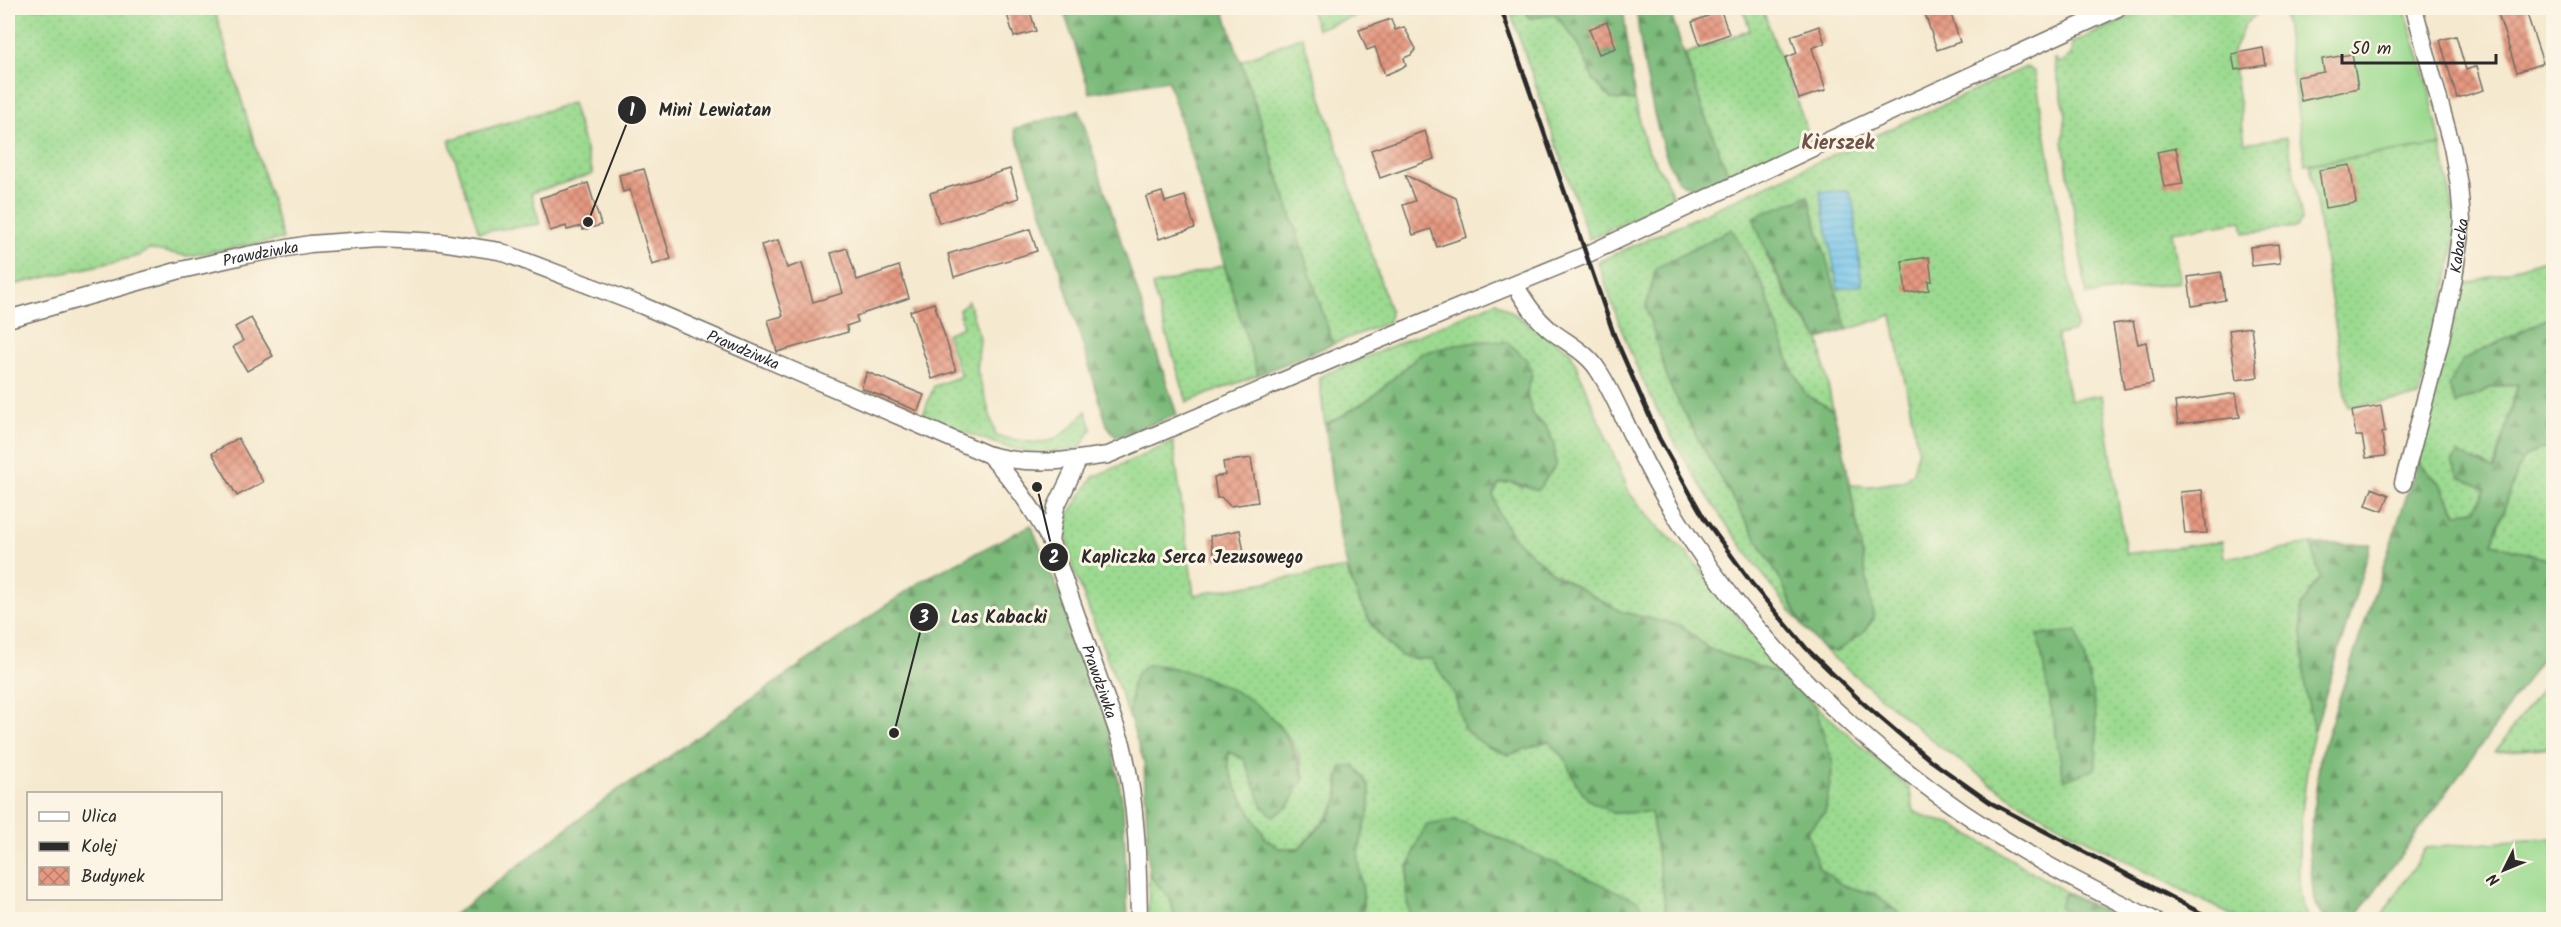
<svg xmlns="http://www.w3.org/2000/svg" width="2561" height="927" font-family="Kalam,sans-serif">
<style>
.grass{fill:url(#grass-dots);stroke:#63825e;stroke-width:1.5}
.forest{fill:url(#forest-firs);stroke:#547252;stroke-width:1.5}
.garden{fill:#9bda90;stroke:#63825e;stroke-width:1.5}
.water{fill:url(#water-rules);stroke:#4e778c;stroke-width:1.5}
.building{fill:url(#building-cross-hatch)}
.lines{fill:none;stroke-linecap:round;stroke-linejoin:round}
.minor-casing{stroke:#726e64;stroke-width:19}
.minor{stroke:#fff;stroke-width:16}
.rail{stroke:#2b2b2b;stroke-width:4.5}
.labels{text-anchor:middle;stroke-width:6;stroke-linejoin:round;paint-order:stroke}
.street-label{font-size:16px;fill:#2b2b2b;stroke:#fcf5e5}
.quarter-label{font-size:20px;font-weight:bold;fill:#6c5249;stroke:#fcf5e5}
.leader{fill:none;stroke:#2b2b2b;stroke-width:2}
.callout-dot{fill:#2b2b2b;stroke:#fcf5e5;stroke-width:2}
.mark-label{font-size:18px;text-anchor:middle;font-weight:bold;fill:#fff}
.callout-label{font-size:18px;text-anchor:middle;font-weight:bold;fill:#2b2b2b;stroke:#fcf5e5;stroke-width:6;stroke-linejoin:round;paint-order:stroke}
</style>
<defs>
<pattern id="grass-dots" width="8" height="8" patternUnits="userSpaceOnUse" patternTransform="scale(1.5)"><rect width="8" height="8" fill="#9bda90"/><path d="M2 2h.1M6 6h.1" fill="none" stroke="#86bb7c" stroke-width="1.8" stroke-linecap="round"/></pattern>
<pattern id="forest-firs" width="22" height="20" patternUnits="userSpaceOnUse" patternTransform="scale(1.5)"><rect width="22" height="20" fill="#7cba7a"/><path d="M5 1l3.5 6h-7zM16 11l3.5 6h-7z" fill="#669764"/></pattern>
<pattern id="water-rules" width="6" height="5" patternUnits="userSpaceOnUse" patternTransform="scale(1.5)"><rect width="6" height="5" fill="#70c3ec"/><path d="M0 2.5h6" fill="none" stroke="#5c9fbf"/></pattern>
<pattern id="building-cross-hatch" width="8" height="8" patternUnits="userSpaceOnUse" patternTransform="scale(1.5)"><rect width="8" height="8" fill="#e69981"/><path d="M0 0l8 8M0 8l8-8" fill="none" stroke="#bb7d6a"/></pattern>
</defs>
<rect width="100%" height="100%" fill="#fcf5e5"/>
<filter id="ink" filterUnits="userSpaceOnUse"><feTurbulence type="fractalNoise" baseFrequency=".0167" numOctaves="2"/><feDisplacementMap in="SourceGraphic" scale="12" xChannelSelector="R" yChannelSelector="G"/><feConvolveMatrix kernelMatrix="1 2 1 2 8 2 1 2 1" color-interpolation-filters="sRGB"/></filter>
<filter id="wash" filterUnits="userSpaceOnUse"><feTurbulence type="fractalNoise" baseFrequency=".008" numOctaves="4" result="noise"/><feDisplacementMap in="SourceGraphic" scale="24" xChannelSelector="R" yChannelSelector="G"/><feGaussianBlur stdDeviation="1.35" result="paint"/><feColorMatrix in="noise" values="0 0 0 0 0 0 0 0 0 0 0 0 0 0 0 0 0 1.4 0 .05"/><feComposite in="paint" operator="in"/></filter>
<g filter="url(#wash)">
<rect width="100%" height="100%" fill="#f5e9cf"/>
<g class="grass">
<path d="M8 8H214L283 239 187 256 149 249 139 256 8 286Z"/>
<path d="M1310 8H1380L1317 29Z"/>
<path d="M1509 8H1525L1529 18 1556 15 1579 45 1594 81 1611 99 1635 101 1646 147 1665 178 1673 196 1664 204 1589 239Z"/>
<path d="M1743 8H1762L1811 140 1728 174 1703 111 1685 54 1750 30Z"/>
<path d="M2151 8H2264L2245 24 2232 54 2245 143 2287 137 2302 219 2296 227 2244 233 2242 221 2172 232 2180 282 2087 295 2063 141 2066 115 2055 66V58L2060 63 2071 55 2072 43Z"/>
<path d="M1302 36 1390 311 1389 322 1333 344 1241 61Z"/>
<path d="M2026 67 2035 72 2077 326 2074 331 2057 335 2070 400 2102 395 2126 554 2222 541 2224 558 2311 544 2320 577 2301 606 2305 688 2314 733 2309 753C2305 791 2288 891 2309 919H2238L2073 833 2012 798 1939 746 1823 649 1837 652 1873 619 1850 485 1872 486 1903 481 1913 472 1918 449 1892 315 1847 330 1808 196 1766 255 1791 303 1819 339 1833 410 1806 395 1791 366 1762 283 1699 441 1779 577 1802 625C1738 545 1677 460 1636 365 1621 332 1610 296 1598 262Z"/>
<path d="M572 103 593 174 531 193 540 224 479 232 449 140Z"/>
<path d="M2441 145 2457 230 2445 294 2419 397 2348 407 2310 164Z"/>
<path d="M2553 256V316L2520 332 2449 385 2456 404 2490 388 2518 384 2493 470 2481 462 2461 477 2485 489 2476 510H2467L2458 515 2440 484 2418 462 2462 286Z"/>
<path d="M1224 265 1258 375 1187 402 1152 286Z"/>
<path d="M968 301 980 338 977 370 996 436C1043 445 1053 450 1086 411L1092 429 1079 449 1034 453 1003 446 922 417 934 386 961 376 946 334 963 327 959 310Z"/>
<path d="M1496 302 1570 351 1630 494 1660 529 1685 551 1787 677 1709 649 1682 626 1622 612 1554 574 1514 538 1498 513 1493 495 1499 484 1511 482 1522 487 1554 444 1546 426 1532 415 1527 394 1532 373 1485 341 1456 345 1422 353 1372 397 1342 416 1325 424 1319 377Z"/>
<path d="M1173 442 1194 595 1346 568C1357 598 1372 637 1400 654 1409 660 1422 659 1432 659L1455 695 1464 729 1487 747 1509 755 1548 741 1565 758 1573 778 1612 813 1651 812 1667 919H1652L1637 901 1473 826 1455 820 1408 865 1406 892 1410 919H1360C1369 891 1357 879 1359 855 1361 834 1367 812 1370 791L1354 765 1338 777V801L1328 817 1299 848H1279L1266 839 1237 790 1227 766 1229 752 1244 759 1254 780 1304 779C1302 771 1301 760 1297 752 1271 702 1212 675 1159 665L1132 684 1129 716 1071 562 1065 520 1093 477Z"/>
<path d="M2553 448V561L2492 543 2522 459 2540 449Z"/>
<path d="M2553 673V747L2495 752Z"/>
<path d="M1814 704 1909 788 1914 811 1930 819 1950 823 2066 892 2059 907 2083 919H1899L1900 914 1875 894 1844 886 1819 868 1807 831 1825 813 1833 764Z"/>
<path d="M1149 875 1170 898 1175 919 1148 920Z"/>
</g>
<g class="forest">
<path d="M1063 8H1223L1333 344 1258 375 1168 80 1090 93Z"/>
<path d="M1525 8H1623L1635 101 1611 99 1594 81 1579 45 1556 15 1529 18Z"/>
<path d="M1636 8H1669L1703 111 1728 174C1715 180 1699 192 1684 185 1659 173 1639 37 1636 8Z"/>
<path d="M1079 110 1177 415 1116 437 1107 425 1049 233 1014 129Z"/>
<path d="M1808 196 1847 330 1819 339C1787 297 1770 266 1753 217Z"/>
<path d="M1732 229 1762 283 1791 366 1806 395 1833 410 1843 447 1874 619 1862 634 1837 652 1823 649 1802 625 1779 577 1699 441 1669 384 1646 307 1656 268Z"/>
<path d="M2553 316V448L2540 449 2522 459 2492 543 2553 561V641L2499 721 2354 919H2330L2322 915 2314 901 2309 849 2320 756 2418 462 2440 484 2457 514 2467 510H2476L2485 489 2460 477 2452 463 2458 453 2494 470 2518 384 2490 388 2456 404 2449 386 2462 360Z"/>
<path d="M1485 341 1508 342 1529 362 1532 373 1527 394 1532 414 1538 422 1546 426 1554 444 1556 465 1538 490 1511 482 1499 484 1493 494 1498 513 1514 538 1554 574 1622 612 1682 626 1709 649 1787 677 1814 704 1833 764 1825 813 1807 831 1819 868 1844 886 1875 894 1900 914 1899 919H1667L1651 812 1612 813 1587 799 1573 778 1565 758 1548 741 1509 755 1487 747 1464 729 1455 695 1432 659C1422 659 1410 660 1400 655 1394 651 1389 644 1384 639 1336 585 1335 493 1325 424L1342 416 1372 397 1422 353 1456 345Z"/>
<path d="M1031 525 1102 695 1123 804 1128 919 447 920 619 789 637 779 923 580Z"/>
<path d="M2311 544H2371L2314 733 2305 688 2301 606 2320 577Z"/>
<path d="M2077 631C2090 679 2102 719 2095 770L2064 780 2038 635Z"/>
<path d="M1147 665C1181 665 1241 689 1266 712 1286 730 1297 754 1304 779L1289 806 1273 816 1263 807 1244 759 1229 752 1228 766 1237 790 1266 839 1279 848H1299C1312 835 1331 819 1337 802 1341 791 1337 779 1341 768L1354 765C1360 773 1369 783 1370 794 1372 816 1358 837 1359 859 1360 881 1367 898 1360 919H1175L1170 898 1149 875 1144 762 1129 716 1132 684 1137 673Z"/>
<path d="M1455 820 1473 826 1638 901 1652 919H1410C1402 885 1408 855 1427 825Z"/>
<path d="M2066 892 2118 919H2083L2059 907Z"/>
</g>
<g class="garden">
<path d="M2283 8H2404L2428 85 2441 145 2305 164Z"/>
<path d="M2553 838V916L2503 920 2380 919 2426 848Z"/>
</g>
<path class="water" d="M1849 191 1853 202 1862 285 1838 289 1820 192Z"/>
<g id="blocks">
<g class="building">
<path d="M1005 8H1029L1036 31 1014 37Z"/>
<path d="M1923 8H1949L1960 42 1937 50Z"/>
<path d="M2496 8H2525L2543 63 2517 72Z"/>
<path d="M1721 11 1729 34 1700 45 1692 22Z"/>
<path d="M1391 19 1395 30 1404 27 1416 49 1411 55 1404 58 1406 66 1385 75 1375 47 1367 50 1359 30Z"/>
<path d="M1607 22 1616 48 1599 54 1589 29Z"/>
<path d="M1819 26 1825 43 1812 48 1826 90 1799 99 1785 58 1797 53 1791 36Z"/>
<path d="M2456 36 2466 70 2477 66 2484 90 2457 98 2440 40Z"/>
<path d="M2263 48 2266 65 2235 70 2232 54Z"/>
<path d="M2352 54 2358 88 2301 101 2297 77 2324 72 2322 59Z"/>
<path d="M1425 131 1434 159 1380 178 1371 150Z"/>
<path d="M2176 148 2183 184 2164 187 2157 152Z"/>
<path d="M2350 165 2356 203 2325 208 2319 170Z"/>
<path d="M644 169 671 259 652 265 630 190 623 192 619 175Z"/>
<path d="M1010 169 1019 198 939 223 930 193Z"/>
<path d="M1405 175 1456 198 1467 237 1437 247 1431 229 1413 235 1403 205 1415 201Z"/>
<path d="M588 183 601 225 583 230 582 226 567 230 566 226 550 231 540 198Z"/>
<path d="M1162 192 1165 202 1185 196 1195 228 1159 239 1146 197Z"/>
<path d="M1030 229 1037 251 954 277 948 254Z"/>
<path d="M778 240 787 268 802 263 813 302 843 293 831 253 847 248 857 280 899 266 909 298 856 316 858 322 846 326 848 332 777 352 768 320 783 316 761 245Z"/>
<path d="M2278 244 2280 263 2252 266 2250 247Z"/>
<path d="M1929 257 1932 281H1928L1929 290 1906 293 1902 261Z"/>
<path d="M2221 272 2225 300 2192 306 2188 277Z"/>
<path d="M934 303 956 371 932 379 910 311Z"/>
<path d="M251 318 273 356 247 371 233 347 243 341 235 327Z"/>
<path d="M2133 321 2138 344 2146 342 2153 384 2124 389 2113 324Z"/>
<path d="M2251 327 2258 377 2236 380 2229 330Z"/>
<path d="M867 372 924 395 918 411 861 388Z"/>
<path d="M2236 393 2240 417 2178 424 2175 402Z"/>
<path d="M2381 406 2385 432 2382 433 2385 456 2366 458 2362 436H2356L2352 411Z"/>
<path d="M238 438 263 482 237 496 212 453Z"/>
<path d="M1251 458 1258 502 1230 506 1221 497 1217 498 1214 477 1225 475 1223 462Z"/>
<path d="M2372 488 2389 495 2383 511 2366 505Z"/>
<path d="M2202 490 2207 533 2185 534 2180 492Z"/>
<path d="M1240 530 1244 553 1215 559 1210 536Z"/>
</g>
</g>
</g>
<g filter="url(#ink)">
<use href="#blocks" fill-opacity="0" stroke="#726e64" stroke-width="1.5"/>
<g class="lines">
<g class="minor-casing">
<g id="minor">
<path d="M1515 285C1525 301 1534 316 1549 329 1565 342 1587 352 1598 370 1614 394 1623 419 1636 444 1652 477 1671 510 1691 540 1782 677 1911 790 2055 869 2087 887 2121 903 2154 920"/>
<path id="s1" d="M8 319 177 271 247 255 310 244 379 239 441 242 499 251 643 306 989 455C1014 480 1033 509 1050 540L1122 744C1137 802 1138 860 1139 920"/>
<path d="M990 455C1030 466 1068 461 1108 455L1362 347 1586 255 1838 136 2118 8"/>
<path id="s2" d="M2403 483 2440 343 2454 278 2462 220 2459 185 2452 147 2414 8"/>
<path d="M1050 540 1056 507 1078 461"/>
</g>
</g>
<use href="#minor" class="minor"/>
<path class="rail" d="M1501 8 1614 335 1659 438 1704 518 1753 585 1806 648 1863 703 1930 760 1991 803 2214 920"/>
</g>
</g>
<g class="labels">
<g class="street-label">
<text dy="6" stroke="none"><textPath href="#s2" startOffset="244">Kabacka</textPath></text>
<text dy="6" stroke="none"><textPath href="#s1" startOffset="261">Prawdziwka</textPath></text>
<text dy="6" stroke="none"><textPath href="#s1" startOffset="765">Prawdziwka</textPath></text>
<text dy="6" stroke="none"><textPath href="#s1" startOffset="1287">Prawdziwka</textPath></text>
</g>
<g class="quarter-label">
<text x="1838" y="149">Kierszek</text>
</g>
</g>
<path class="leader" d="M588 222L632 110M1037 487L1054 557M894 733L924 617"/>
<g class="callout-dot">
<circle cx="588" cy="222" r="6"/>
<circle cx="1037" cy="487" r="6"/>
<circle cx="894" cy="733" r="6"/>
<circle cx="632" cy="110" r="15"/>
<circle cx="1054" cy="557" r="15"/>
<circle cx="924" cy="617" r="15"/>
</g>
<g class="mark-label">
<text x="632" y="116">1</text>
<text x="1054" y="563">2</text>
<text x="924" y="623">3</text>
</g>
<g class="callout-label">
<text x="715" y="116">Mini Lewiatan</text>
<text x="1192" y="563">Kapliczka Serca Jezusowego</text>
<text x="999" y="623">Las Kabacki</text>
</g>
<rect width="2561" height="927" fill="none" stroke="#fcf5e5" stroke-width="30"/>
<rect x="27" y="792" width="195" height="108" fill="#fcf5e5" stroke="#a8a49b" stroke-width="1.5"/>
<rect x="39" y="812" width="30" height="9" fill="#ffffff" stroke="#a8a49b" stroke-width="1.5"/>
<text x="81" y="822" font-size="18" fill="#2b2b2b">Ulica</text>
<rect x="39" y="842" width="30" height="9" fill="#2b2b2b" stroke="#a8a49b" stroke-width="1.5"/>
<text x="81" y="852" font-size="18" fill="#2b2b2b">Kolej</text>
<rect x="39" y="867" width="30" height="18" fill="url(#building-cross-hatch)" stroke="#a8a49b" stroke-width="1.5"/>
<text x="81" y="882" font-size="18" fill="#2b2b2b">Budynek</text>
<g transform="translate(2504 870) rotate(227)" stroke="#fcf5e5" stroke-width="4.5" paint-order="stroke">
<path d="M0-4.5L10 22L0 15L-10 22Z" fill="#2b2b2b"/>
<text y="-9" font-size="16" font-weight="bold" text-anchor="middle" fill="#2b2b2b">N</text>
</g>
<path d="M2342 54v9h154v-9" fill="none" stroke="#2b2b2b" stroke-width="3"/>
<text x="2351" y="54" font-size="18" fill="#2b2b2b" stroke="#fcf5e5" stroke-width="4.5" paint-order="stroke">50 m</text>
</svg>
